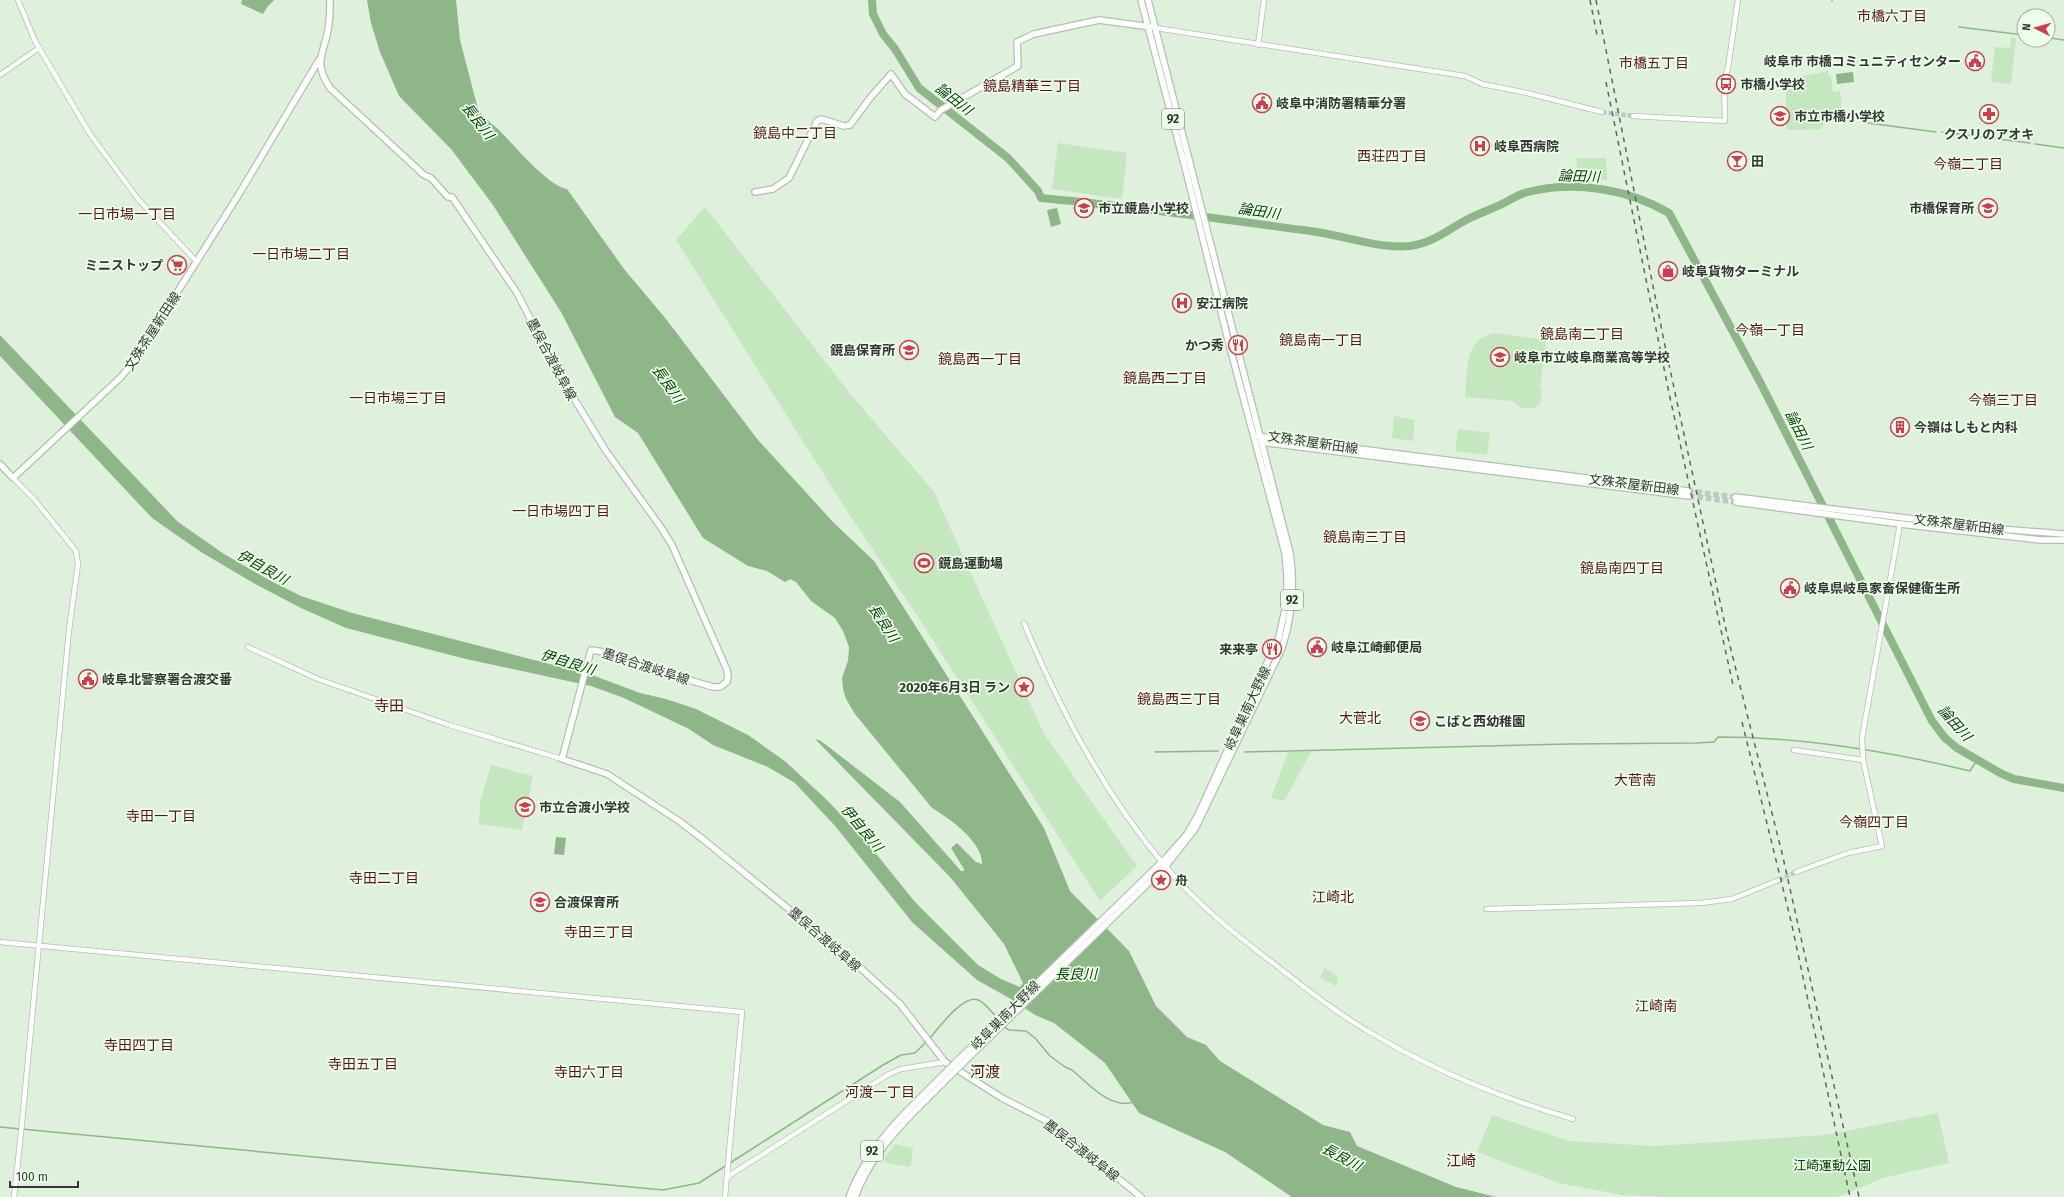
<svg xmlns="http://www.w3.org/2000/svg" width="2064" height="1197" font-family="'Fira Sans','Noto Sans JP',sans-serif">
<style>
.green{fill:#c4e7bf}
.water{fill:#8eb689}
.lines{fill:none;stroke-linecap:round;stroke-linejoin:round}
.stream{stroke:#8eb689;stroke-width:1.5}
.river{stroke:#8eb689;stroke-width:8}
.minor-tunnel{stroke:#bccbbb;stroke-width:4.5;stroke-dasharray:4.5 2;stroke-linecap:butt}
.major-tunnel{stroke:#bccbbb;stroke-width:5.5;stroke-dasharray:5.5 3;stroke-linecap:butt}
.minor-casing{stroke:#b1c1af;stroke-width:6}
.major-casing{stroke:#b1c1af;stroke-width:8}
.minor{stroke:#fff;stroke-width:4.5}
.major{stroke:#fff;stroke-width:5.5}
.rail{stroke:#5d675c;stroke-width:1.5;stroke-dasharray:5 5;stroke-linecap:butt}
.major-bridge-casing{stroke:#b1c1af;stroke-width:8;stroke-linecap:butt}
.major-bridge{stroke:#fff;stroke-width:5.5}
.labels{text-anchor:middle;stroke-width:3.5;stroke-linejoin:round;paint-order:stroke}
.shield{fill:#ecfdea;stroke:#6a7468;stroke-width:1}
.shield-label{font-size:12px;font-weight:bold;fill:#323931}
.poi-label{font-size:13px;font-weight:bold;fill:#323931;stroke:#ecfdea;text-anchor:start}
.street-label{font-size:13px;fill:#323931;stroke:#ecfdea}
.park-label{font-size:13px;fill:#043e00;stroke:#ecfdea}
.neighbourhood-label{font-size:14px;fill:#59141d;stroke:#ecfdea}
.water-label{font-size:14px;font-style:italic;fill:#013c00;stroke:#ecfdea}
.quarter-label{font-size:15px;fill:#59141d;stroke:#ecfdea}
</style>
<rect width="100%" height="100%" fill="#dff0dd"/>
<g class="green">
<path d="M2011 37 2016 38 2011 84 1991 82 1995 47 2010 48Z"/>
<path d="M1828 71V75H1831L1833 92 1840 91 1842 113 1827 111 1826 119 1821 129 1790 130 1786 128V80Z"/>
<path d="M1058 143 1127 153 1122 199 1052 189Z"/>
<path d="M1576 158H1606L1607 180 1578 177Z"/>
<path d="M705 207 848 391 934 492 1044 734 1137 866 1100 901 918 617 845 508 676 240Z"/>
<path d="M1494 333 1546 340 1540 387 1542 391 1540 404 1535 408H1521L1512 401 1465 397C1468 370 1463 340 1494 333Z"/>
<path d="M1394 416 1415 420 1413 441 1392 438Z"/>
<path d="M1458 429 1490 433 1487 455 1455 451Z"/>
<path d="M1288 752H1311L1284 801 1271 798Z"/>
<path d="M491 765 533 776 522 830 479 824 480 802Z"/>
<path d="M1325 968 1338 977 1336 986 1320 977Z"/>
<path d="M1938 1113 1949 1163 1883 1178 1838 1197H1666L1622 1195 1559 1183 1477 1152 1492 1115 1569 1141 1654 1146 1825 1135Z"/>
<path d="M895 1144 913 1148 911 1165 909 1167 887 1163 884 1159Z"/>
</g>
<g class="water">
<path d="M242 0H274L268 6 263 14 241 4Z"/>
<path d="M367 0H456L460 40 478 109C484 119 492 123 500 131 515 146 547 185 567 189L624 269 666 319 758 440 833 522 874 561 1044 828 1070 891 1129 951 1156 1006 1187 1037 1206 1045 1220 1061 1323 1125 1350 1132 1357 1146 1456 1187 1496 1197H1292L1225 1152 1139 1113 1105 1063 1054 1023 1035 1015 1011 999 977 980 912 922 836 827 795 783 768 767 713 745 689 729 624 698 591 686 466 659 346 628 301 608 257 585 201 552 152 518 0 356V335L178 522 224 554 269 580 301 596 352 613 592 675 640 693 666 699 696 709 748 735 786 762 829 802 869 845 915 902 978 965 1001 979 1020 987 1023 983 1004 944 950 877 815 739 821 741 900 802 961 871H964V869L951 848 957 843 976 862 982 864C983 842 949 818 932 808L855 714 846 699 843 689 842 678 848 661 849 647 843 631 835 618 811 601 796 582 790 579 785 582 767 571 748 566 703 538 638 433 615 417 561 312 493 205 451 149 399 96 380 52 371 23Z"/>
<path d="M1853 72 1854 82 1837 84 1836 74Z"/>
<path d="M1057 208 1061 224 1051 227 1047 210Z"/>
<path d="M556 837 566 838 564 855 554 854Z"/>
</g>
<g class="lines">
<g class="stream">
<path d="M1832 1V0"/>
<path d="M1959 27 2024 35"/>
<path d="M2050 38 2064 40"/>
<path d="M1868 123 1936 132"/>
<path d="M1942 132 2030 143"/>
<path d="M2035 144 2064 148"/>
<path d="M1155 752 1218 751"/>
<path d="M1245 752 1569 744 1696 743 1714 742 1718 737C1799 737 1891 752 1970 771L1977 760"/>
<path d="M1004 1027 1009 1030 1026 1031 1035 1038 1050 1056 1065 1067 1072 1070C1088 1083 1110 1110 1134 1102"/>
<path d="M929 1039C938 1029 963 994 978 1000 986 1003 992 1013 998 1019"/>
<path d="M0 1127 663 1190 699 1183 727 1165"/>
<path d="M730 1163 883 1065 901 1055 915 1053 926 1042"/>
</g>
<path class="river" d="M872 0 873 14 883 34 895 49 919 88 1008 158 1038 191 1041 198C1131 206 1221 219 1310 231 1343 235 1377 249 1410 246 1433 243 1449 229 1468 219 1480 213 1492 209 1504 203 1512 199 1519 194 1528 192 1574 180 1628 189 1669 213L1760 382 1932 721 1945 738 1957 748 2002 774 2014 779 2064 788"/>
<g class="minor-tunnel">
<path d="M1602 112 1633 116"/>
<path d="M1779 880 1796 872"/>
</g>
<g class="major-tunnel">
<path d="M1688 491 1735 497"/>
<path d="M1689 496 1736 502"/>
</g>
<g class="minor-casing">
<g id="minor">
<path d="M18 0 35 41 90 134 138 199 197 262"/>
<path d="M1156 28 1452 74 1465 76 1482 84 1527 93 1602 112"/>
<path d="M1258 45 1264 0"/>
<path d="M0 75 39 48"/>
<path d="M1633 116 1725 121 1724 81 1728 68 1738 0"/>
<path d="M13 478 34 499 76 551 78 564 69 630 21 1133 14 1197"/>
<path d="M1024 623C1060 710 1104 794 1165 866 1197 904 1237 936 1277 966 1309 991 1342 1017 1378 1037 1439 1073 1505 1099 1573 1119"/>
<path d="M248 647 318 679 449 725 562 759"/>
<path d="M1794 750 1863 760"/>
<path d="M1796 872 1848 853 1882 846 1863 760 1862 738 1900 524"/>
<path d="M1486 909 1701 903 1732 899 1779 880"/>
<path d="M0 942 742 1012 725 1197"/>
<path d="M727 1177 889 1074 901 1069 945 1062"/>
</g>
</g>
<g class="major-casing">
<g id="major">
<path d="M330 0C330 12 330 23 327 35 321 58 315 65 330 88L424 175 431 178 448 197H452L517 293 559 374 606 451 660 526 672 545 727 670 728 676 727 682 720 687H713L647 668 610 653 591 650 562 759 607 774 679 821 704 840 855 963 900 1004 945 1062 1002 1098 1049 1122 1141 1197"/>
<path d="M755 192 773 189 789 178 817 121 821 119 844 126 850 125 870 98 891 74 905 94 935 117 941 110 1018 66 1017 42 1034 34 1099 20 1151 27"/>
<path d="M1258 436 1688 491"/>
<path d="M1261 442 1689 496"/>
<path d="M0 464 13 478 121 377 134 361 239 194 319 60"/>
<path d="M1735 497 1986 528 2064 534"/>
<path d="M1736 502 1900 524 2041 540H2064"/>
<path d="M958 1060 1166 858 1187 834 1198 815 1279 637 1287 600V575L1285 553 1229 344 1186 171 1141 0"/>
<path d="M962 1064 1165 867 1195 829 1282 648C1292 617 1295 586 1290 553L1148 0"/>
<path d="M849 1197C862 1163 881 1138 906 1112"/>
<path d="M855 1197C867 1165 886 1141 910 1116"/>
</g>
</g>
<use href="#minor" class="minor"/>
<use href="#major" class="major"/>
<g class="rail">
<path d="M1590 0 1597 35"/>
<path d="M1596 0 1665 346 1727 634 1782 853 1859 1197"/>
<path d="M1606 82 1669 393 1733 685"/>
<path d="M1742 722 1791 921 1850 1197"/>
</g>
<g class="major-bridge-casing">
<g id="major-bridge">
<path d="M906 1112 958 1060"/>
<path d="M910 1116 962 1064"/>
</g>
</g>
<use href="#major-bridge" class="major-bridge"/>
</g>
<defs>
<g id="civic-ring" transform="scale(1)"><circle r="9.5" fill="#ecfdea" stroke="#cd3d4f" stroke-width="1.5"/><path d="M-.6-6.5H3V-4.5H.6V-3L4-1V1h2V6H-6V1h2V-1L-.6-3ZM-1.2 2.5V6h2.4V2.5Z" fill="#cd3d4f"/></g>
<g id="bus-ring" transform="scale(1)"><circle r="9.5" fill="#ecfdea" stroke="#cd3d4f" stroke-width="1.5"/><path d="M-5-6H5V4H4V6H2V4H-2V6H-4V4H-5ZM-3.5-4V0h7V-4ZM-3.5 1.2v1.5H-2V1.2ZM2 1.2v1.5H3.5V1.2Z" fill="#cd3d4f"/></g>
<g id="pharmacy-ring" transform="scale(1)"><circle r="9.5" fill="#ecfdea" stroke="#cd3d4f" stroke-width="1.5"/><path d="M-2-6h4v4h4v4h-4v4h-4v-4h-4v-4h4Z" fill="#cd3d4f"/></g>
<g id="school-ring" transform="scale(1)"><circle r="9.5" fill="#ecfdea" stroke="#cd3d4f" stroke-width="1.5"/><path d="M0-5L7-2L0 1L-7-2ZM-4 1L0 2.5L4 1V4Q0 6-4 4Z" fill="#cd3d4f"/></g>
<g id="hospital-ring" transform="scale(1)"><circle r="9.5" fill="#ecfdea" stroke="#cd3d4f" stroke-width="1.5"/><path d="M-5-5h3v3.5h4V-5h3V5h-3V1.5h-4V5h-3Z" fill="#cd3d4f"/></g>
<g id="bar-ring" transform="scale(1)"><circle r="9.5" fill="#ecfdea" stroke="#cd3d4f" stroke-width="1.5"/><path d="M-6-5H6L.8 .8V4.5H3.5V6h-7V4.5H-.8V.8Z" fill="#cd3d4f"/></g>
<g id="supermarket-ring" transform="scale(1)"><circle r="9.5" fill="#ecfdea" stroke="#cd3d4f" stroke-width="1.5"/><path d="M-6-5.5h2.5l.6 2H6L4.5 2H-2.5L-4.4-4H-6ZM-1.5 3.2a1.3 1.3 0 1 0 .1 0ZM3 3.2a1.3 1.3 0 1 0 .1 0Z" fill="#cd3d4f"/></g>
<g id="shop-ring" transform="scale(1)"><circle r="9.5" fill="#ecfdea" stroke="#cd3d4f" stroke-width="1.5"/><path d="M-5-2.5h2.3a2.7 3.5 0 0 1 5.4 0H5L5.5 6h-11ZM-1.5-2.5h3a1.5 2.3 0 0 0-3 0Z" fill="#cd3d4f"/></g>
<g id="restaurant-ring" transform="scale(1)"><circle r="9.5" fill="#ecfdea" stroke="#cd3d4f" stroke-width="1.5"/><path d="M-5-6h1v4h1v-4h1v4h1v-4h1v5L-1.5 .5V6h-2V.5L-5-1ZM5-6V6H3V1.5H1.5Q1.5-4 5-6Z" fill="#cd3d4f"/></g>
<g id="building-ring" transform="scale(1)"><circle r="9.5" fill="#ecfdea" stroke="#cd3d4f" stroke-width="1.5"/><path d="M-4-6H4V6H1V3H-1V6H-4ZM-2.5-4.3h1.7v1.8h-1.7ZM.8-4.3h1.7v1.8H.8ZM-2.5-1h1.7V.8h-1.7ZM.8-1h1.7V.8H.8Z" fill="#cd3d4f"/></g>
<g id="stadium-ring" transform="scale(1)"><circle r="9.5" fill="#ecfdea" stroke="#cd3d4f" stroke-width="1.5"/><path d="M0-5a6.5 5 0 1 0 0 10a6.5 5 0 1 0 0-10ZM-3.5-1.8h7v3.6h-7Z" fill="#cd3d4f"/></g>
<g id="sight-ring" transform="scale(1)"><circle r="9.5" fill="#ecfdea" stroke="#cd3d4f" stroke-width="1.5"/><path d="M0-6L1.8-2.2L6-1.7L2.9 1.2L3.7 5.4L0 3.3L-3.7 5.4L-2.9 1.2L-6-1.7L-1.8-2.2Z" fill="#cd3d4f"/></g>
</defs>
<g fill-rule="evenodd">
<use href="#civic-ring" x="1975" y="61"/>
<use href="#bus-ring" x="1726" y="84"/>
<use href="#civic-ring" x="1262" y="103"/>
<use href="#pharmacy-ring" x="1989" y="114"/>
<use href="#school-ring" x="1780" y="116"/>
<use href="#hospital-ring" x="1480" y="146"/>
<use href="#bar-ring" x="1737" y="161"/>
<use href="#school-ring" x="1084" y="208"/>
<use href="#school-ring" x="1988" y="208"/>
<use href="#supermarket-ring" x="177" y="265"/>
<use href="#shop-ring" x="1668" y="271"/>
<use href="#hospital-ring" x="1182" y="303"/>
<use href="#restaurant-ring" x="1238" y="345"/>
<use href="#school-ring" x="909" y="350"/>
<use href="#school-ring" x="1500" y="357"/>
<use href="#building-ring" x="1900" y="427"/>
<use href="#stadium-ring" x="924" y="563"/>
<use href="#civic-ring" x="1790" y="588"/>
<use href="#civic-ring" x="1317" y="647"/>
<use href="#restaurant-ring" x="1272" y="649"/>
<use href="#civic-ring" x="88" y="679"/>
<use href="#sight-ring" x="1024" y="687"/>
<use href="#school-ring" x="1420" y="721"/>
<use href="#school-ring" x="525" y="807"/>
<use href="#sight-ring" x="1161" y="880"/>
<use href="#school-ring" x="540" y="902"/>
</g>
<g class="labels">
<g class="shield">
<rect x="1162" y="109" width="22" height="20" rx="3"/>
<rect x="1281" y="590" width="22" height="20" rx="3"/>
<rect x="861" y="1141" width="22" height="20" rx="3"/>
</g>
<g class="shield-label">
<text x="1173" y="123">92</text>
<text x="1292" y="604">92</text>
<text x="872" y="1155">92</text>
</g>
<g class="poi-label">
<text x="1961" y="66" text-anchor="end">岐阜市 市橋コミュニティセンター</text>
<text x="1740" y="89">市橋小学校</text>
<text x="1276" y="108">岐阜中消防署精華分署</text>
<text x="1794" y="121">市立市橋小学校</text>
<text x="1989" y="139" text-anchor="middle">クスリのアオキ</text>
<text x="1494" y="151">岐阜西病院</text>
<text x="1751" y="166">田</text>
<text x="1098" y="213">市立鏡島小学校</text>
<text x="1974" y="213" text-anchor="end">市橋保育所</text>
<text x="163" y="270" text-anchor="end">ミニストップ</text>
<text x="1682" y="276">岐阜貨物ターミナル</text>
<text x="1196" y="308">安江病院</text>
<text x="1224" y="350" text-anchor="end">かつ秀</text>
<text x="895" y="355" text-anchor="end">鏡島保育所</text>
<text x="1514" y="362">岐阜市立岐阜商業高等学校</text>
<text x="1914" y="432">今嶺はしもと内科</text>
<text x="938" y="568">鏡島運動場</text>
<text x="1804" y="593">岐阜県岐阜家畜保健衛生所</text>
<text x="1331" y="652">岐阜江崎郵便局</text>
<text x="1258" y="654" text-anchor="end">来来亭</text>
<text x="102" y="684">岐阜北警察署合渡交番</text>
<text x="1010" y="692" text-anchor="end">2020年6月3日 ラン</text>
<text x="1434" y="726">こばと西幼稚園</text>
<text x="539" y="812">市立合渡小学校</text>
<text x="1175" y="885">舟</text>
<text x="554" y="907">合渡保育所</text>
</g>
<g class="street-label">
<text transform="translate(152 331) rotate(-57)" y="5">文殊茶屋新田線</text>
<text transform="translate(552 359) rotate(62)" y="5">墨俣合渡岐阜線</text>
<text transform="translate(1313 442) rotate(8)" y="5">文殊茶屋新田線</text>
<text transform="translate(1634 484) rotate(7)" y="5">文殊茶屋新田線</text>
<text transform="translate(1959 524) rotate(7)" y="5">文殊茶屋新田線</text>
<text transform="translate(646 666) rotate(18)" y="5">墨俣合渡岐阜線</text>
<text transform="translate(1247 708) rotate(-65)" y="5">岐阜巣南大野線</text>
<text transform="translate(825 939) rotate(41)" y="5">墨俣合渡岐阜線</text>
<text transform="translate(1005 1015) rotate(-45)" y="5">岐阜巣南大野線</text>
<text transform="translate(1082 1150) rotate(38)" y="5">墨俣合渡岐阜線</text>
</g>
<g class="park-label">
<text x="1832" y="1170">江崎運動公園</text>
</g>
<g class="neighbourhood-label">
<text x="1892" y="21">市橋六丁目</text>
<text x="1654" y="68">市橋五丁目</text>
<text x="1032" y="91">鏡島精華三丁目</text>
<text x="795" y="138">鏡島中二丁目</text>
<text x="1392" y="161">西荘四丁目</text>
<text x="1968" y="169">今嶺二丁目</text>
<text x="127" y="219">一日市場一丁目</text>
<text x="301" y="259">一日市場二丁目</text>
<text x="1770" y="335">今嶺一丁目</text>
<text x="1582" y="339">鏡島南二丁目</text>
<text x="1321" y="345">鏡島南一丁目</text>
<text x="980" y="364">鏡島西一丁目</text>
<text x="1165" y="383">鏡島西二丁目</text>
<text x="398" y="403">一日市場三丁目</text>
<text x="2003" y="405">今嶺三丁目</text>
<text x="561" y="516">一日市場四丁目</text>
<text x="1365" y="542">鏡島南三丁目</text>
<text x="1622" y="573">鏡島南四丁目</text>
<text x="1179" y="704">鏡島西三丁目</text>
<text x="1360" y="723">大菅北</text>
<text x="1635" y="785">大菅南</text>
<text x="161" y="821">寺田一丁目</text>
<text x="1874" y="827">今嶺四丁目</text>
<text x="384" y="883">寺田二丁目</text>
<text x="1333" y="902">江崎北</text>
<text x="599" y="937">寺田三丁目</text>
<text x="1656" y="1011">江崎南</text>
<text x="139" y="1050">寺田四丁目</text>
<text x="363" y="1069">寺田五丁目</text>
<text x="589" y="1077">寺田六丁目</text>
<text x="880" y="1097">河渡一丁目</text>
</g>
<g class="water-label">
<text transform="translate(954 99) rotate(38)" y="5">論田川</text>
<text transform="translate(478 121) rotate(52)" y="5">長良川</text>
<text transform="translate(1579 176) rotate(2)" y="5">論田川</text>
<text transform="translate(1259 211) rotate(8)" y="5">論田川</text>
<text transform="translate(668 384) rotate(55)" y="5">長良川</text>
<text transform="translate(1799 430) rotate(63)" y="5">論田川</text>
<text transform="translate(263 567) rotate(29)" y="5">伊自良川</text>
<text transform="translate(884 623) rotate(57)" y="5">長良川</text>
<text transform="translate(568 662) rotate(17)" y="5">伊自良川</text>
<text transform="translate(1955 723) rotate(48)" y="5">論田川</text>
<text transform="translate(862 828) rotate(50)" y="5">伊自良川</text>
<text x="1076" y="979">長良川</text>
<text transform="translate(1342 1157) rotate(28)" y="5">長良川</text>
</g>
<g class="quarter-label">
<text x="389" y="711">寺田</text>
<text x="985" y="1077">河渡</text>
<text x="1461" y="1166">江崎</text>
</g>
</g>
<g transform="translate(2036 28) rotate(276)"><circle r="19" fill="#ecfdea" stroke="#a2afa0"/>
<path d="M0-3L7 15L0 10L-7 15Z" fill="#cd3d4f"/>
<text y="-6" font-size="11" font-weight="bold" text-anchor="middle" fill="#323931">N</text>
</g>
<path d="M10 1181v6h68v-6" fill="none" stroke="#323931" stroke-width="2"/>
<text x="16" y="1181" font-size="12" fill="#323931" stroke="#ecfdea" stroke-width="3" paint-order="stroke">100 m</text>
</svg>
